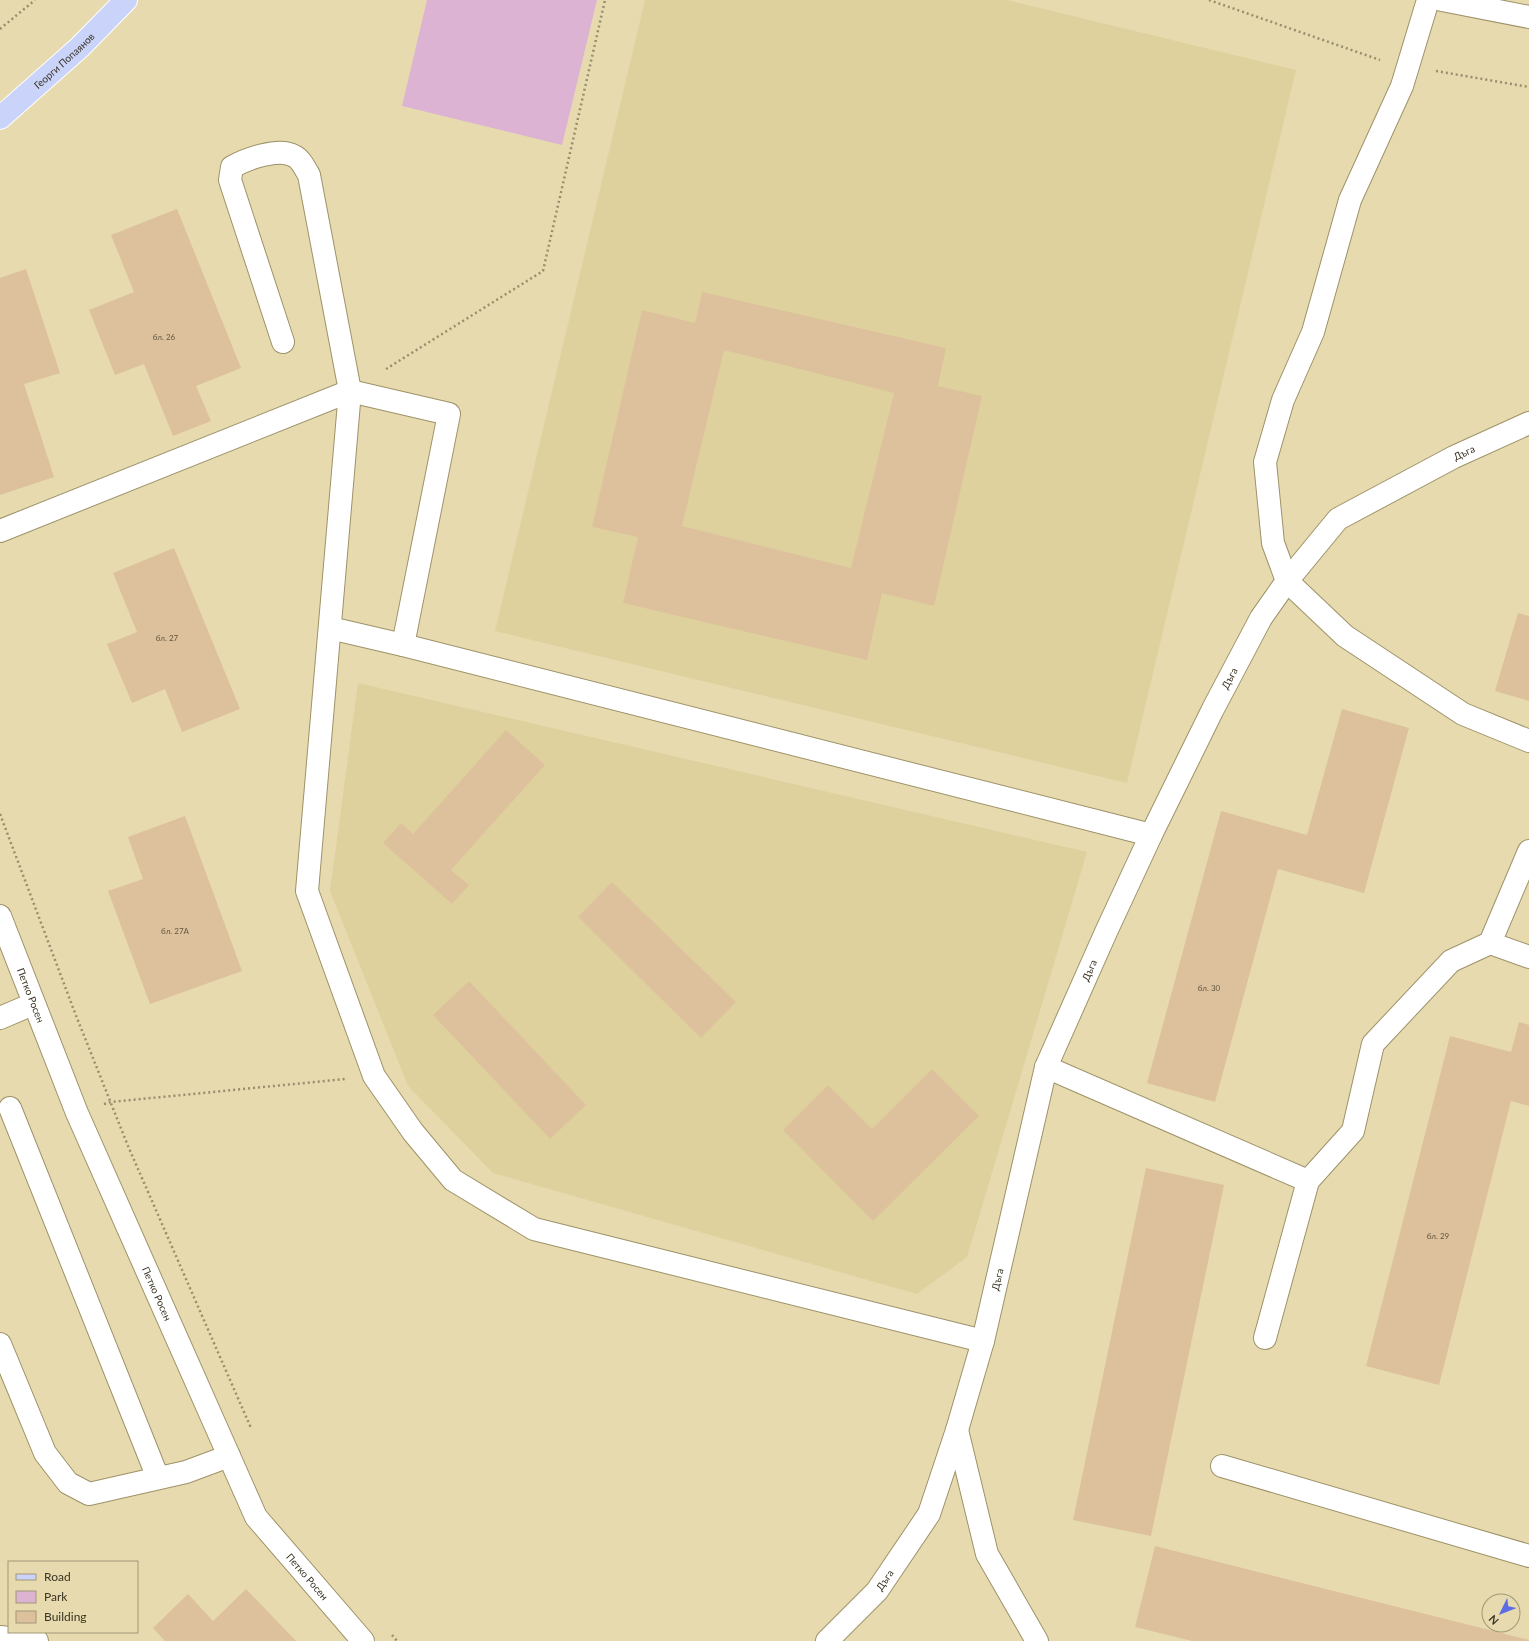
<svg xmlns="http://www.w3.org/2000/svg" width="1529" height="1641" font-family="Lato,sans-serif">
<style>
.built{fill:#dfd19d}
.green{fill:#dcb3d3}
.building{fill:#ddc19c;fill-rule:evenodd}
.lines{fill:none;stroke-linecap:round;stroke-linejoin:round}
.minor-casing{stroke:#9e9269;stroke-width:24}
.major-casing{stroke:#fff;stroke-width:24}
.path{stroke:#978e6e;stroke-width:2.5;stroke-dasharray:2 3;stroke-linecap:butt}
.minor{stroke:#fff;stroke-width:22}
.major{stroke:#cad3f9;stroke-width:22}
.labels{text-anchor:middle;stroke-width:3;stroke-linejoin:round;paint-order:stroke}
.number-label{font-size:8px;fill:#625741}
.street-label{font-size:10px;fill:#393423;stroke:#e6daae}
</style>
<rect width="100%" height="100%" fill="#e6daae"/>
<g class="built">
<path d="M645 0H1007L1296 70 1127 783 495 631Z"/>
<path d="M358 683 1087 852 967 1257 917 1294 493 1173 408 1086 330 891Z"/>
</g>
<path class="green" d="M427 0H597L562 145 402 106Z"/>
<g class="building">
<path d="M177 209 241 368 196 386 211 421 173 436 144 364 115 375 89 310 134 292 111 235Z"/>
<path d="M26 269 60 373 24 384 54 477 0 495V278Z"/>
<path d="M702 292 946 348 938 386 982 396 934 606 882 593 867 660 623 603 638 537 592 527 642 310 695 323ZM724 350 894 393 851 568 682 526Z"/>
<path d="M174 548 240 709 182 732 165 689 132 703 107 644 137 632 113 573Z"/>
<path d="M1518 613 1529 616V701L1495 691Z"/>
<path d="M1342 709 1409 728 1364 893 1278 869 1215 1102 1147 1083 1221 811 1307 835Z"/>
<path d="M506 730 545 765 451 870 469 885 452 904 383 843 401 823 413 834Z"/>
<path d="M185 816 242 971 150 1004 108 891 143 879 128 837Z"/>
<path d="M612 882 736 1002 701 1038 578 917Z"/>
<path d="M469 981 586 1105 550 1139 433 1015Z"/>
<path d="M1519 1022 1529 1025V1106L1511 1101 1439 1385 1366 1366 1450 1036 1511 1052Z"/>
<path d="M932 1069 979 1116 873 1221 783 1130 828 1085 872 1129Z"/>
<path d="M1146 1168 1224 1185 1151 1536 1073 1520Z"/>
<path d="M1155 1546 1529 1640V1641H1192L1135 1627Z"/>
<path d="M246 1589 296 1641H165L153 1628 188 1594 213 1621Z"/>
</g>
<g class="lines">
<g class="minor-casing">
<g id="minor">
<path d="M1428 0 1402 86 1350 200 1313 332 1283 400 1265 462 1273 543 1287 581 1345 636 1463 714 1529 741"/>
<path d="M1442 0 1529 17"/>
<path d="M283 342 230 180 232 167C246 159 279 147 294 156 301 159 305 169 309 175L350 391 307 891 374 1076 413 1132 453 1180 534 1229 983 1341"/>
<path d="M0 531 350 391 449 414 403 645"/>
<path d="M330 628 403 645 1151 835"/>
<path id="s1" d="M0 916 77 1113 256 1517 363 1641"/>
<path d="M1490 943 1529 957"/>
<path d="M0 1018 33 1004"/>
<path d="M1046 1067 1308 1181 1265 1338"/>
<path d="M10 1108 158 1478"/>
<path d="M1308 1181 1353 1131 1373 1044 1451 961 1490 943 1529 851"/>
<path d="M0 1344 45 1453 68 1483 89 1494 186 1472 229 1456"/>
<path d="M957 1430 987 1554 1037 1641"/>
<path d="M1222 1466 1529 1556"/>
<path d="M0 1637 37 1641"/>
<path id="s2" d="M827 1641 877 1591 929 1514 957 1430 983 1341 1046 1067 1106 932 1151 835 1213 709 1261 618 1287 581 1338 519 1454 457 1529 423"/>
</g>
</g>
<g class="major-casing">
<g id="major">
<path id="s3" d="M0 118 80 47 126 0"/>
</g>
</g>
<g class="path">
<path d="M1209 0 1380 60"/>
<path d="M0 29 35 0"/>
<path d="M1436 71 1529 87"/>
<path d="M386 369 543 271 605 0"/>
<path d="M0 814 75 1013 128 1146 251 1428"/>
<path d="M104 1104 111 1102 345 1079"/>
<path d="M392 1635 397 1641"/>
</g>
<use href="#minor" class="minor"/>
<use href="#major" class="major"/>
</g>
<g class="labels">
<g class="number-label">
<text x="164" y="340">бл. 26</text>
<text x="167" y="641">бл. 27</text>
<text x="175" y="934">бл. 27А</text>
<text x="1209" y="991">бл. 30</text>
<text x="1438" y="1239">бл. 29</text>
</g>
<g class="street-label">
<text dy="4" stroke="none"><textPath href="#s3" startOffset="86">Георги Попаянов</textPath></text>
<text dy="4" stroke="none"><textPath href="#s2" startOffset="1392">Дъга</textPath></text>
<text dy="4" stroke="none"><textPath href="#s2" startOffset="1056">Дъга</textPath></text>
<text dy="4" stroke="none"><textPath href="#s2" startOffset="732">Дъга</textPath></text>
<text dy="4" stroke="none"><textPath href="#s1" startOffset="85">Петко Росен</textPath></text>
<text dy="4" stroke="none"><textPath href="#s2" startOffset="408">Дъга</textPath></text>
<text dy="4" stroke="none"><textPath href="#s1" startOffset="409">Петко Росен</textPath></text>
<text dy="4" stroke="none"><textPath href="#s1" startOffset="732">Петко Росен</textPath></text>
<text dy="4" stroke="none"><textPath href="#s2" startOffset="84">Дъга</textPath></text>
</g>
</g>
<rect x="8" y="1561" width="130" height="72" fill="#e6daae" stroke="#a19876"/>
<rect x="16" y="1574" width="20" height="6" fill="#cad3f9" stroke="#a19876"/>
<text x="44" y="1581" font-size="12" fill="#393423">Road</text>
<rect x="16" y="1591" width="20" height="12" fill="#dcb3d3" stroke="#a19876"/>
<text x="44" y="1601" font-size="12" fill="#393423">Park</text>
<rect x="16" y="1611" width="20" height="12" fill="#ddc19c" stroke="#a19876"/>
<text x="44" y="1621" font-size="12" fill="#393423">Building</text>
<g transform="translate(1501 1613) rotate(227)"><circle r="19" fill="#e6daae" stroke="#a19876"/>
<path d="M0-3L7 15L0 10L-7 15Z" fill="#5f6de5"/>
<text y="-6" font-size="11" font-weight="bold" text-anchor="middle" fill="#393423">N</text>
</g>
</svg>
